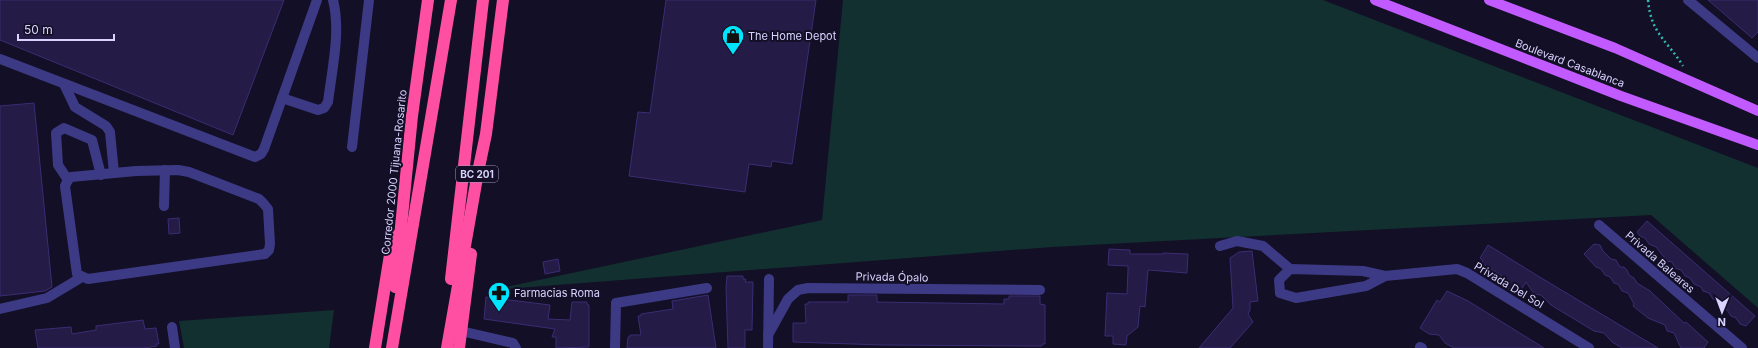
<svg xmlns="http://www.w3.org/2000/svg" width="1758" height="348" font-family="Inter,sans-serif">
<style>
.green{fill:#12302f}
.building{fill:#241b47;stroke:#3b2d73}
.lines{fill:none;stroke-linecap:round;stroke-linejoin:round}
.path{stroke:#2fb8b0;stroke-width:2.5;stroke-dasharray:2 3;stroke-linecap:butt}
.minor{stroke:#3d3a85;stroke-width:10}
.major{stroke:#c25bff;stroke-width:10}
.highway{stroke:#ff4fa3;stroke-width:12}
.labels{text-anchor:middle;stroke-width:4;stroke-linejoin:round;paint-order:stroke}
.shield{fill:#130f26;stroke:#9e99be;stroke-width:1}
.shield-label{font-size:10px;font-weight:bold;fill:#d9d4ff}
.poi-label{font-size:11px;fill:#d9d4ff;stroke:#130f26;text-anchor:start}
.street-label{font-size:11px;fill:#d9d4ff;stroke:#130f26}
</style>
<rect width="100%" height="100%" fill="#130f26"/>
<g class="green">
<path d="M843 0H1323L1758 168V308L1651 215 1052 247 492 290 822 220Z"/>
<path d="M334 310 329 348H184L179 321Z"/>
</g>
<g class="building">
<path d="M0 0H284L233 135 0 40Z"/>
<path d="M666 0H816L792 164 772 161 771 167 749 164 745 192 629 176 638 112 650 113Z"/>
<path d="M1708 0H1758V32L1752 38Z"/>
<path d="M34 103 52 287 45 291 0 296V106Z"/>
<path d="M179 218 180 233 169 234 168 219Z"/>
<path d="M1647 221 1755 316 1746 326 1740 324 1736 318 1731 316 1727 310 1722 308 1718 301 1713 299 1709 293 1703 291 1701 287 1694 284 1690 278 1685 276 1681 270 1675 268 1672 262 1667 261 1656 247 1649 244 1645 238 1640 236 1637 232Z"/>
<path d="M1594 244 1600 245 1603 251 1611 259 1616 260 1620 267H1624L1627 270 1629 275 1634 278 1637 283 1650 291 1684 323 1686 322 1708 342 1704 348H1681L1674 333 1667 331 1665 325 1648 318 1633 306 1634 304 1628 293 1622 291 1618 284 1614 283 1610 277 1605 275 1601 269 1596 267 1584 254Z"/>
<path d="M1488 245 1538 276 1658 348H1622L1612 342 1604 333 1594 331 1551 305 1541 295 1534 294 1526 282 1518 295 1498 282 1502 276 1481 263 1483 261 1480 258Z"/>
<path d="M1109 249 1130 250V254H1163V253L1188 254 1187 273 1148 270 1145 307 1140 306 1138 327 1127 336 1126 345 1113 344V336H1105L1107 293 1127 294 1128 270V266L1108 265Z"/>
<path d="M1252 251 1258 301 1250 302V310L1248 314 1253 322 1230 348H1199L1233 308 1230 258 1239 252Z"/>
<path d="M558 259 560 271 545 274 543 262Z"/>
<path d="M727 276H743V279H746L745 282H753L752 330H745V348H728L726 288Z"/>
<path d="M1447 291 1468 301 1544 348H1454L1445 343 1439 335 1429 334 1420 328 1437 300 1440 302Z"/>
<path d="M708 295 716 348H627L628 337H630V335H641L638 316H641V314L673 309 672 301Z"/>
<path d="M848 295H877V302L1004 304V299H1009V296H1040V304L1045 305V344H1042V346H1027L883 345 793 342V323H806L805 304H808V302H848Z"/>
<path d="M486 297 550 305 548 319 570 320 572 302H587V304L589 305V347L556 348V337H552L555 329 484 319Z"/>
<path d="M143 320 145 329 156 328 159 344H156L157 346 144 348H38L35 330 71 327 72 334 96 330V326Z"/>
</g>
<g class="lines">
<path class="path" d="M1648 0C1651 34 1667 40 1683 66"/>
<g class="minor">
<path d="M1688 0 1758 58"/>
<path d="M0 59 255 157 261 154 264 149 317 0"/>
<path d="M64 84 75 107 106 126 110 132 114 173"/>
<path d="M282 98 318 110 324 108 328 102C332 69 341 32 333 0"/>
<path d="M352 147 369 0"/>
<path d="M178 170 189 172 259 199 264 204 268 209 270 244 269 250 265 254 88 279 77 274 65 186 68 180 71 177 136 171Z"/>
<path d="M68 180 58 165 56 133 64 128 92 140 101 175"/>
<path d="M164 206 165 170"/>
<path d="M1599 225 1742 348"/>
<path d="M1220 246 1237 241 1263 246 1290 269"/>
<path d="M1385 276 1366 286 1296 298 1280 293 1279 280 1290 269 1363 271 1385 276 1457 269 1467 273 1589 348"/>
<path d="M0 309 47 298 82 277"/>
<path d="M172 327 175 348"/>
<path d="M461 331 513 343 516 348"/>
<path d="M768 335 788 299 798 290 808 288 1040 290"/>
<path d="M1420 347 1422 348"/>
<path d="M615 348 616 303 707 288"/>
<path d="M768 348 769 279"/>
</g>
<g class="major">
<path d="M1375 0 1621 96 1758 145"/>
<path d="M1489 0 1615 48 1758 111"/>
</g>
<g class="highway">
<path d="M451 279 483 0"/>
<path d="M395 287 412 116 428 0"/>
<path d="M375 348 393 236"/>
<path d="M392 348 451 0"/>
<path d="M447 348 478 172 486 134 503 0"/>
<path d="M459 348 471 254"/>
</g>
</g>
<defs>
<g id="shop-pin" transform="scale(1.15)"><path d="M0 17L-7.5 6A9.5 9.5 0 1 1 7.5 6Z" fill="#00e5ff" stroke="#130f26"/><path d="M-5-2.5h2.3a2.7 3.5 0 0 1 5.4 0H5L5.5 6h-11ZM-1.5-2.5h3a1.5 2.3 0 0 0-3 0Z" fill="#111"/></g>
<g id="pharmacy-pin" transform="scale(1.15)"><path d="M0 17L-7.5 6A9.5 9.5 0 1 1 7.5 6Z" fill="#00e5ff" stroke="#130f26"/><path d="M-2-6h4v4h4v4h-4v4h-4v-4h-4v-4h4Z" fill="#111"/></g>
</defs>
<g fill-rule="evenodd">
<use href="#shop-pin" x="733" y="36"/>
<use href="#pharmacy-pin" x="499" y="293"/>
</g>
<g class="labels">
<rect class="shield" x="456" y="166" width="42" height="16" rx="3"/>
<g class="shield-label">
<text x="477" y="178">BC 201</text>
</g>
<g class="poi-label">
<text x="748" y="40">The Home Depot</text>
<text x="514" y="297">Farmacias Roma</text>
</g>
<g class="street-label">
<text transform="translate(1570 63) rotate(21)" y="4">Boulevard Casablanca</text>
<text transform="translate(394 172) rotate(-84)" y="4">Corredor 2000 Tijuana-Rosarito</text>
<text transform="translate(1660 262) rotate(41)" y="4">Privada Baleares</text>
<text transform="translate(892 277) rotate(1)" y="4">Privada Ópalo</text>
<text transform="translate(1509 285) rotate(31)" y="4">Privada Del Sol</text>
</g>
</g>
<g transform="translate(1722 312) rotate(181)" stroke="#130f26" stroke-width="3" paint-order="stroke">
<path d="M0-3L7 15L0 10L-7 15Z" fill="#d9d4ff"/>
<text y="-6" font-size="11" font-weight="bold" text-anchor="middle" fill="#d9d4ff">N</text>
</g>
<path d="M18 34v6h96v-6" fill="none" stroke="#d9d4ff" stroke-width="2"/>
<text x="24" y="34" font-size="12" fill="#d9d4ff" stroke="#130f26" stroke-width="3" paint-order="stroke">50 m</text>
</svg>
